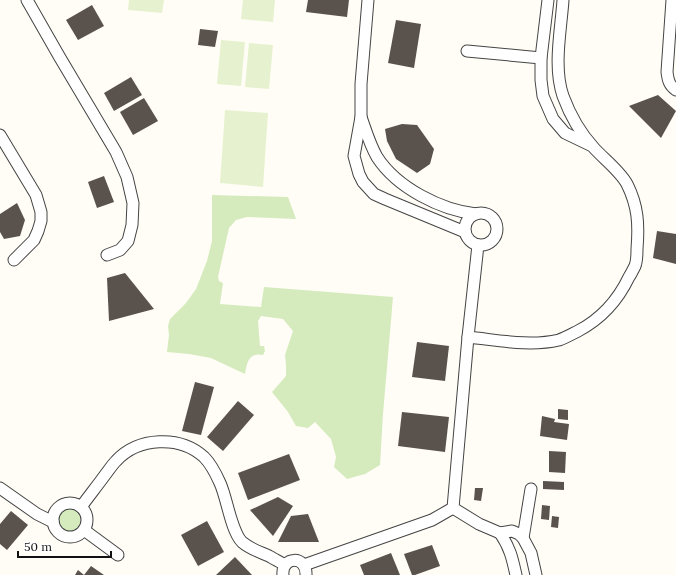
<svg xmlns="http://www.w3.org/2000/svg" width="676" height="575" font-family="Lora,serif">
<style>
.green{fill:#d5ebbd}
.pitch{fill:#e6f2cf}
.building{fill:#5a524d}
.lines{fill:none;stroke-linecap:round;stroke-linejoin:round}
.minor-casing{stroke:#444;stroke-width:13}
.minor{stroke:#fff;stroke-width:11}
</style>
<rect width="100%" height="100%" fill="#fffdf5"/>
<g class="green">
<path d="M212 195 288 197 296 219 247 217 236 220 229 228 218 277 219 281 223 283 220 304 261 307 264 287 393 297 383 414 380 465 365 474 347 479 334 467 336 457 331 439 315 422 308 428 296 426 288 412 272 392 286 376V365L285 355 293 331 283 319 261 316 258 321 260 346H264L265 351 263 355C249 352 247 362 245 374L211 358 189 354 167 352 169 335 168 326 170 319 186 303 196 289 207 261 212 241Z"/>
<circle cx="70" cy="520" r="11"/>
</g>
<g class="pitch">
<path d="M129 0H164L162 13 128 10Z"/>
<path d="M243 0H275L273 22 241 19Z"/>
<path d="M221 40 245 42 241 86 217 84Z"/>
<path d="M249 43 273 45 269 89 245 87Z"/>
<path d="M225 110 268 113 263 187 220 183Z"/>
</g>
<g class="building">
<path d="M308 0H349L347 17 306 12Z"/>
<path d="M92 5 104 26 78 40 66 20Z"/>
<path d="M396 20 421 24 414 68 388 63Z"/>
<path d="M200 29 218 31 215 47 198 45Z"/>
<path d="M131 77 142 95 114 111 104 93Z"/>
<path d="M658 95 676 111 661 138 629 106Z"/>
<path d="M144 98 158 121 133 135 120 112Z"/>
<path d="M402 124 417 125 434 149 430 164 417 173 396 159 387 141 385 129Z"/>
<path d="M104 176 114 202 97 208 88 182Z"/>
<path d="M17 203 25 220 20 236 4 239 0 232V214Z"/>
<path d="M657 231 676 234V264L653 258Z"/>
<path d="M125 273 154 309 109 321 107 278Z"/>
<path d="M417 342 449 346 445 381 412 377Z"/>
<path d="M195 382 214 387 201 435 182 431Z"/>
<path d="M238 401 254 415 223 451 207 437Z"/>
<path d="M558 409 568 410V420L558 419Z"/>
<path d="M402 412 449 417 445 452 398 446Z"/>
<path d="M542 416 555 419 554 422 569 424 567 440 540 436Z"/>
<path d="M549 451 566 452 565 473 549 472Z"/>
<path d="M289 454 300 480 248 500 238 473Z"/>
<path d="M543 481 564 482V490L543 489Z"/>
<path d="M475 488H483L481 501 474 500Z"/>
<path d="M278 497 293 506 273 536 250 510Z"/>
<path d="M542 505 550 506 549 520 541 519Z"/>
<path d="M11 511 28 525 7 550 0 544V524Z"/>
<path d="M308 514 319 542H278L291 516Z"/>
<path d="M552 516 559 517 558 528 551 527Z"/>
<path d="M207 521 224 552 198 566 181 535Z"/>
<path d="M432 545 440 566 415 575H412L404 554Z"/>
<path d="M391 553 400 575H364L360 565Z"/>
<path d="M235 557 252 575H216Z"/>
<path d="M91 566 104 575H75L78 570 84 575Z"/>
</g>
<g class="lines">
<g class="minor-casing">
<g id="minor">
<path d="M27 0 59 56 116 152 127 177 133 203 132 225 128 241 120 250 107 255"/>
<path d="M368 0 361 84V117L354 156 359 174 363 182 374 194 385 199 465 232"/>
<path d="M548 0 541 58V80L543 96 553 119 565 133 590 145"/>
<path d="M672 0 667 72C668 80 669 85 676 90"/>
<path d="M467 51 541 58"/>
<path d="M361 117C366 131 370 145 377 157 397 188 441 210 476 214"/>
<path d="M0 135 36 195 41 212V221L38 231 34 240 14 260"/>
<circle cx="481" cy="229" r="16"/>
<path d="M478 245 468 337 453 508 479 524 500 533 512 531 519 534 523 538 531 553 536 575"/>
<path d="M468 337C498 340 529 347 559 340 565 338 572 334 578 331 601 319 618 300 629 277 631 274 633 270 635 266 637 261 637 254 637 249 639 224 638 206 627 184 620 171 604 159 594 148 581 134 570 115 563 96 553 67 561 30 563 0"/>
<path d="M0 488 37 514 53 522"/>
<circle cx="70" cy="520" r="17"/>
<path d="M81 507C89 496 97 486 105 475 109 470 112 465 116 461 138 437 180 435 204 457 211 464 216 474 220 483 227 498 231 531 242 542 250 549 260 552 269 556 274 559 280 562 285 565"/>
<path d="M84 530 118 555"/>
<path d="M500 533C510 548 512 557 516 575"/>
<path d="M523 538 531 489"/>
<path d="M304 565 432 520 453 508"/>
<path d="M283 575C281 556 307 555 306 575"/>
</g>
</g>
<use href="#minor" class="minor"/>
</g>
<path d="M18 551v6h93v-6" fill="none" stroke="#111111" stroke-width="2"/>
<text x="24" y="551" font-size="12" fill="#111111" stroke="#ffffff" stroke-width="3" paint-order="stroke">50 m</text>
</svg>
